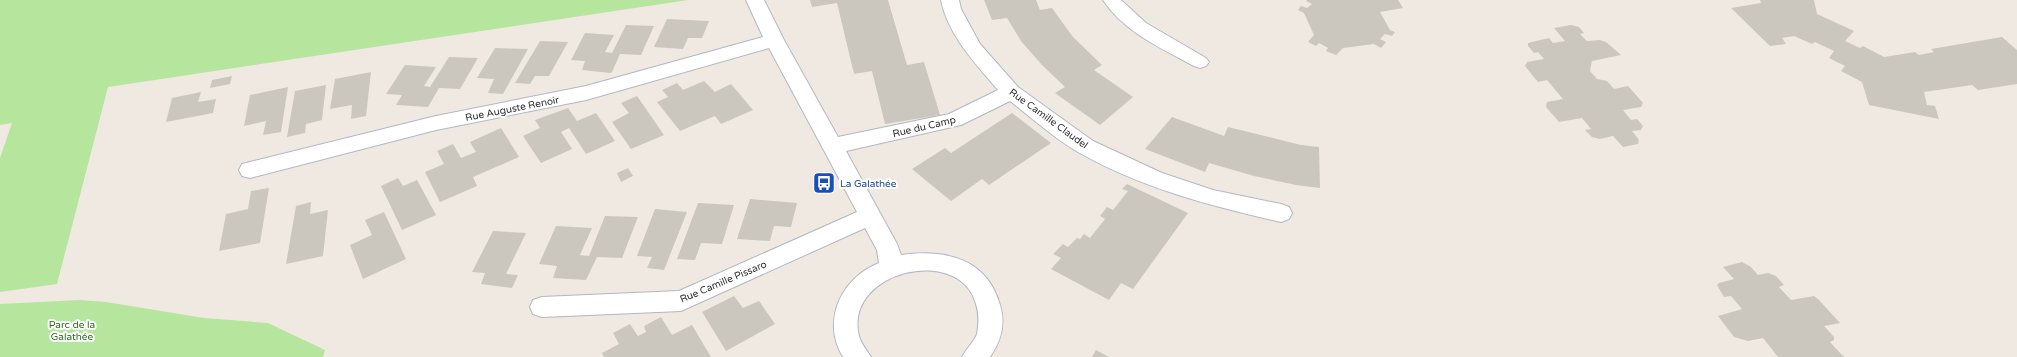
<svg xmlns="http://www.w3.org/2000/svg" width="2017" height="357" font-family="'Varela Round',sans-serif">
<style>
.green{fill:#b6e59e}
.building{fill:#cbc7bf}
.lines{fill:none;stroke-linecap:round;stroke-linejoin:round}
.lane-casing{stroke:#b4b7c1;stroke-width:2}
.street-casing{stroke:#b4b7c1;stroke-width:2}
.lane{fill:#fff;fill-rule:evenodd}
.street{fill:#fff;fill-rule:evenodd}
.labels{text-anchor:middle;stroke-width:4;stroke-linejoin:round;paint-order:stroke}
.street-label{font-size:10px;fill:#2e2e2e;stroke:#fff}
.transit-label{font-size:10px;fill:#164399;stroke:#fff;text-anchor:start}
.park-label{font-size:10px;fill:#2c6e1b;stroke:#fff}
</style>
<rect width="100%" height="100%" fill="#efe9e1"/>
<g class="green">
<path d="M0 0H688L108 87 57 284 0 292V158L12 123 0 125Z"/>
<path d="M80 300 106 302 204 318 268 323 325 350 323 357H0V304Z"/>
</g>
<g class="building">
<path d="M810 0H888L907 65 924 62 940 115 885 124 872 71 854 74 837 3 812 7Z"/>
<path d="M984 0H1036L1040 10 1052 8 1073 37 1102 65 1094 70 1133 97 1100 125 1055 93 1065 87 1041 64 1021 41 1007 18 992 20Z"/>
<path d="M1307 0H1398L1403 8 1380 12 1390 30 1395 32 1392 36 1385 34 1380 39 1386 42 1381 48 1374 44 1343 48 1336 55 1326 51 1328 48 1319 43 1316 46 1308 42 1314 35 1304 13 1298 10 1301 6 1307 8 1312 4 1306 1Z"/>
<path d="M1760 0H1814L1817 14 1854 31 1845 41 1860 48 1863 46 1884 57 1915 52 1919 55 1934 52 1931 49 2002 37 2017 50V84L1978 90 1972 85 1924 92 1927 105 1935 106 1939 119 1869 105 1862 82 1841 71 1845 66 1829 58 1834 51 1815 42 1812 44 1794 36 1782 38 1786 44 1770 46 1731 8 1761 3Z"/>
<path d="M667 19 709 21 702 38H688L683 49 654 47Z"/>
<path d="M626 25 654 26 641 55 620 54 612 72 610 73 582 70 585 61 571 60 585 33 614 35 605 52 612 53Z"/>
<path d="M1571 25 1579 27 1584 33 1580 34 1587 41 1600 40 1606 42 1621 55 1592 61 1590 71 1597 79 1607 81 1614 89 1628 86 1643 103 1641 107 1623 110 1631 120 1637 119 1643 126 1641 130 1632 131 1639 140 1638 144 1623 147 1613 136 1600 139 1592 137 1585 130 1591 129 1582 118 1559 122 1546 107 1547 102 1563 99 1547 80 1538 82 1525 66 1527 62 1544 59 1538 52 1534 53 1528 46V43L1549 38 1553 43 1565 41 1554 28Z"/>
<path d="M540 41 568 42 549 76H535L530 84 515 83Z"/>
<path d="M495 48 528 49 503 94 488 93 494 79 477 78Z"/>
<path d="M449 57 478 58 460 89 439 88 428 107 396 105 402 95 386 94 405 65 436 67 424 86 430 87Z"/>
<path d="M371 72 366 116 351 119 352 105 330 109 335 79Z"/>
<path d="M232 76 230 84 210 88 212 80Z"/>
<path d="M704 81 715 92 731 84 753 110 721 124 715 116 680 131 657 102 668 97 662 90 677 83 683 90Z"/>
<path d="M326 85 322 120 306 124 305 133 287 137 295 91Z"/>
<path d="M288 87 281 132 263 135 266 121 244 126 250 95Z"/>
<path d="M201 92 198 102 216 99 213 113 166 122 172 98Z"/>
<path d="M637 96 664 135 631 149 612 122 629 113 621 103Z"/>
<path d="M568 108 577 121 596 113 615 141 586 154 569 128 561 132 572 149 541 163 523 136 540 128 535 120Z"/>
<path d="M1012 113 1051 143 989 185 982 179 951 201 912 169 945 148 951 153Z"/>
<path d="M1172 117 1224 136 1228 127 1301 145 1319 147 1320 188 1296 185 1254 176 1209 163 1205 172 1145 149Z"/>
<path d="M501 128 519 157 473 177 477 186 440 202 425 172 444 164 437 151 453 144 461 158 476 152 470 142Z"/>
<path d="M628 168 633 176 621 182 617 173Z"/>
<path d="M398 178 403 186 417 180 436 215 402 230 381 186Z"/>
<path d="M1127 184 1188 213 1133 289 1121 283 1109 300 1051 269 1061 258 1053 254 1063 244 1068 247 1077 238 1080 239 1084 234 1090 238 1105 219 1100 216 1107 207 1113 210 1128 191 1122 189Z"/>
<path d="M269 188 260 243 219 251 226 214 248 209 251 191Z"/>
<path d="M750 199 797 203 791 227 774 226 770 241 737 239Z"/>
<path d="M311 202 310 214 328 210 323 256 286 264 296 206Z"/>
<path d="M698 203 734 205 722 244 701 243 695 260 677 259Z"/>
<path d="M655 209 687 212 664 270 647 268 652 257 637 256Z"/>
<path d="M384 212 406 259 363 279 350 245 372 235 365 220Z"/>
<path d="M605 216 638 217 622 258 597 257 586 280 553 278 557 266 539 264 556 226 592 228 580 255 589 256Z"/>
<path d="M493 231 526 233 506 274 518 275 512 288 481 284 485 273 472 272Z"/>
<path d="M1742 262 1751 267 1758 275 1768 273 1776 276 1784 285 1779 287 1791 300 1814 296 1819 300 1840 323 1824 326 1834 337V340L1830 342 1842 355 1845 357H1778L1763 338 1748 341 1734 337 1718 316 1742 309 1731 296 1724 297 1717 285 1719 283 1734 279 1723 267Z"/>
<path d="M734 296 743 308 759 301 775 324 726 351 702 312Z"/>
<path d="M661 317 672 335 692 325 711 357H604L602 353 619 344 613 333 630 324 638 336 646 332 644 326Z"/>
<path d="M1096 350 1109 357H1092Z"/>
</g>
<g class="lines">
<g class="lane-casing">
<path id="lane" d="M1103 0H1121L1146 23 1206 58 1209 62 1206 66 1200 68 1194 66C1161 48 1124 32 1103 0Z"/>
</g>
<g class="street-casing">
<path id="street" d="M746 0H764L784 40 838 137 949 114 998 90C975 63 948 35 941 0H959L961 9 980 44 1018 87 1093 141 1162 173 1213 190 1281 204 1289 207 1292 213 1289 219 1281 222C1211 206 1141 188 1078 152 1054 138 1032 118 1010 101L961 125 846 151 897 244 901 255C945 249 987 258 1000 305 1006 324 1001 341 990 357H962C966 349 974 342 977 334 979 323 979 314 976 304 960 244 843 271 859 336 861 344 867 350 871 357H843C821 321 841 278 879 263L877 250 865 228 681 311 542 317 533 314 530 307 533 300 542 297 679 291 857 212 769 48 586 100 436 130 250 178 242 176 239 170 242 164 250 162 436 116 586 86 763 37Z"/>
</g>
<use href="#lane" class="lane"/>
<use href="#street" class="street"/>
</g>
<defs>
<g id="bus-square" transform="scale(1.15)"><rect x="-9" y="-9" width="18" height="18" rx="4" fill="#1a4fb4" stroke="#fff"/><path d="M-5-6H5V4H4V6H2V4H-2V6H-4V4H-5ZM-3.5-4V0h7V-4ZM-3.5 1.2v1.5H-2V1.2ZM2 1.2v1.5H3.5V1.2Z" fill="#fff"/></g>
</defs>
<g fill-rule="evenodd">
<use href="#bus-square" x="824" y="183"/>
</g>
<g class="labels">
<g class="street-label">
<text transform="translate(512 108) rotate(-11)" y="4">Rue Auguste Renoir</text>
<text transform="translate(1049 118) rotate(36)" y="4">Rue Camille Claudel</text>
<text transform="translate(924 126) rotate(-13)" y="4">Rue du Camp</text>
<text transform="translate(723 281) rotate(-23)" y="4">Rue Camille Pissaro</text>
</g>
<g class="transit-label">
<text x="840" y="187">La Galathée</text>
</g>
<g class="park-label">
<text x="72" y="328">Parc de la<tspan x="72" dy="12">Galathée</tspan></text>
</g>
</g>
</svg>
